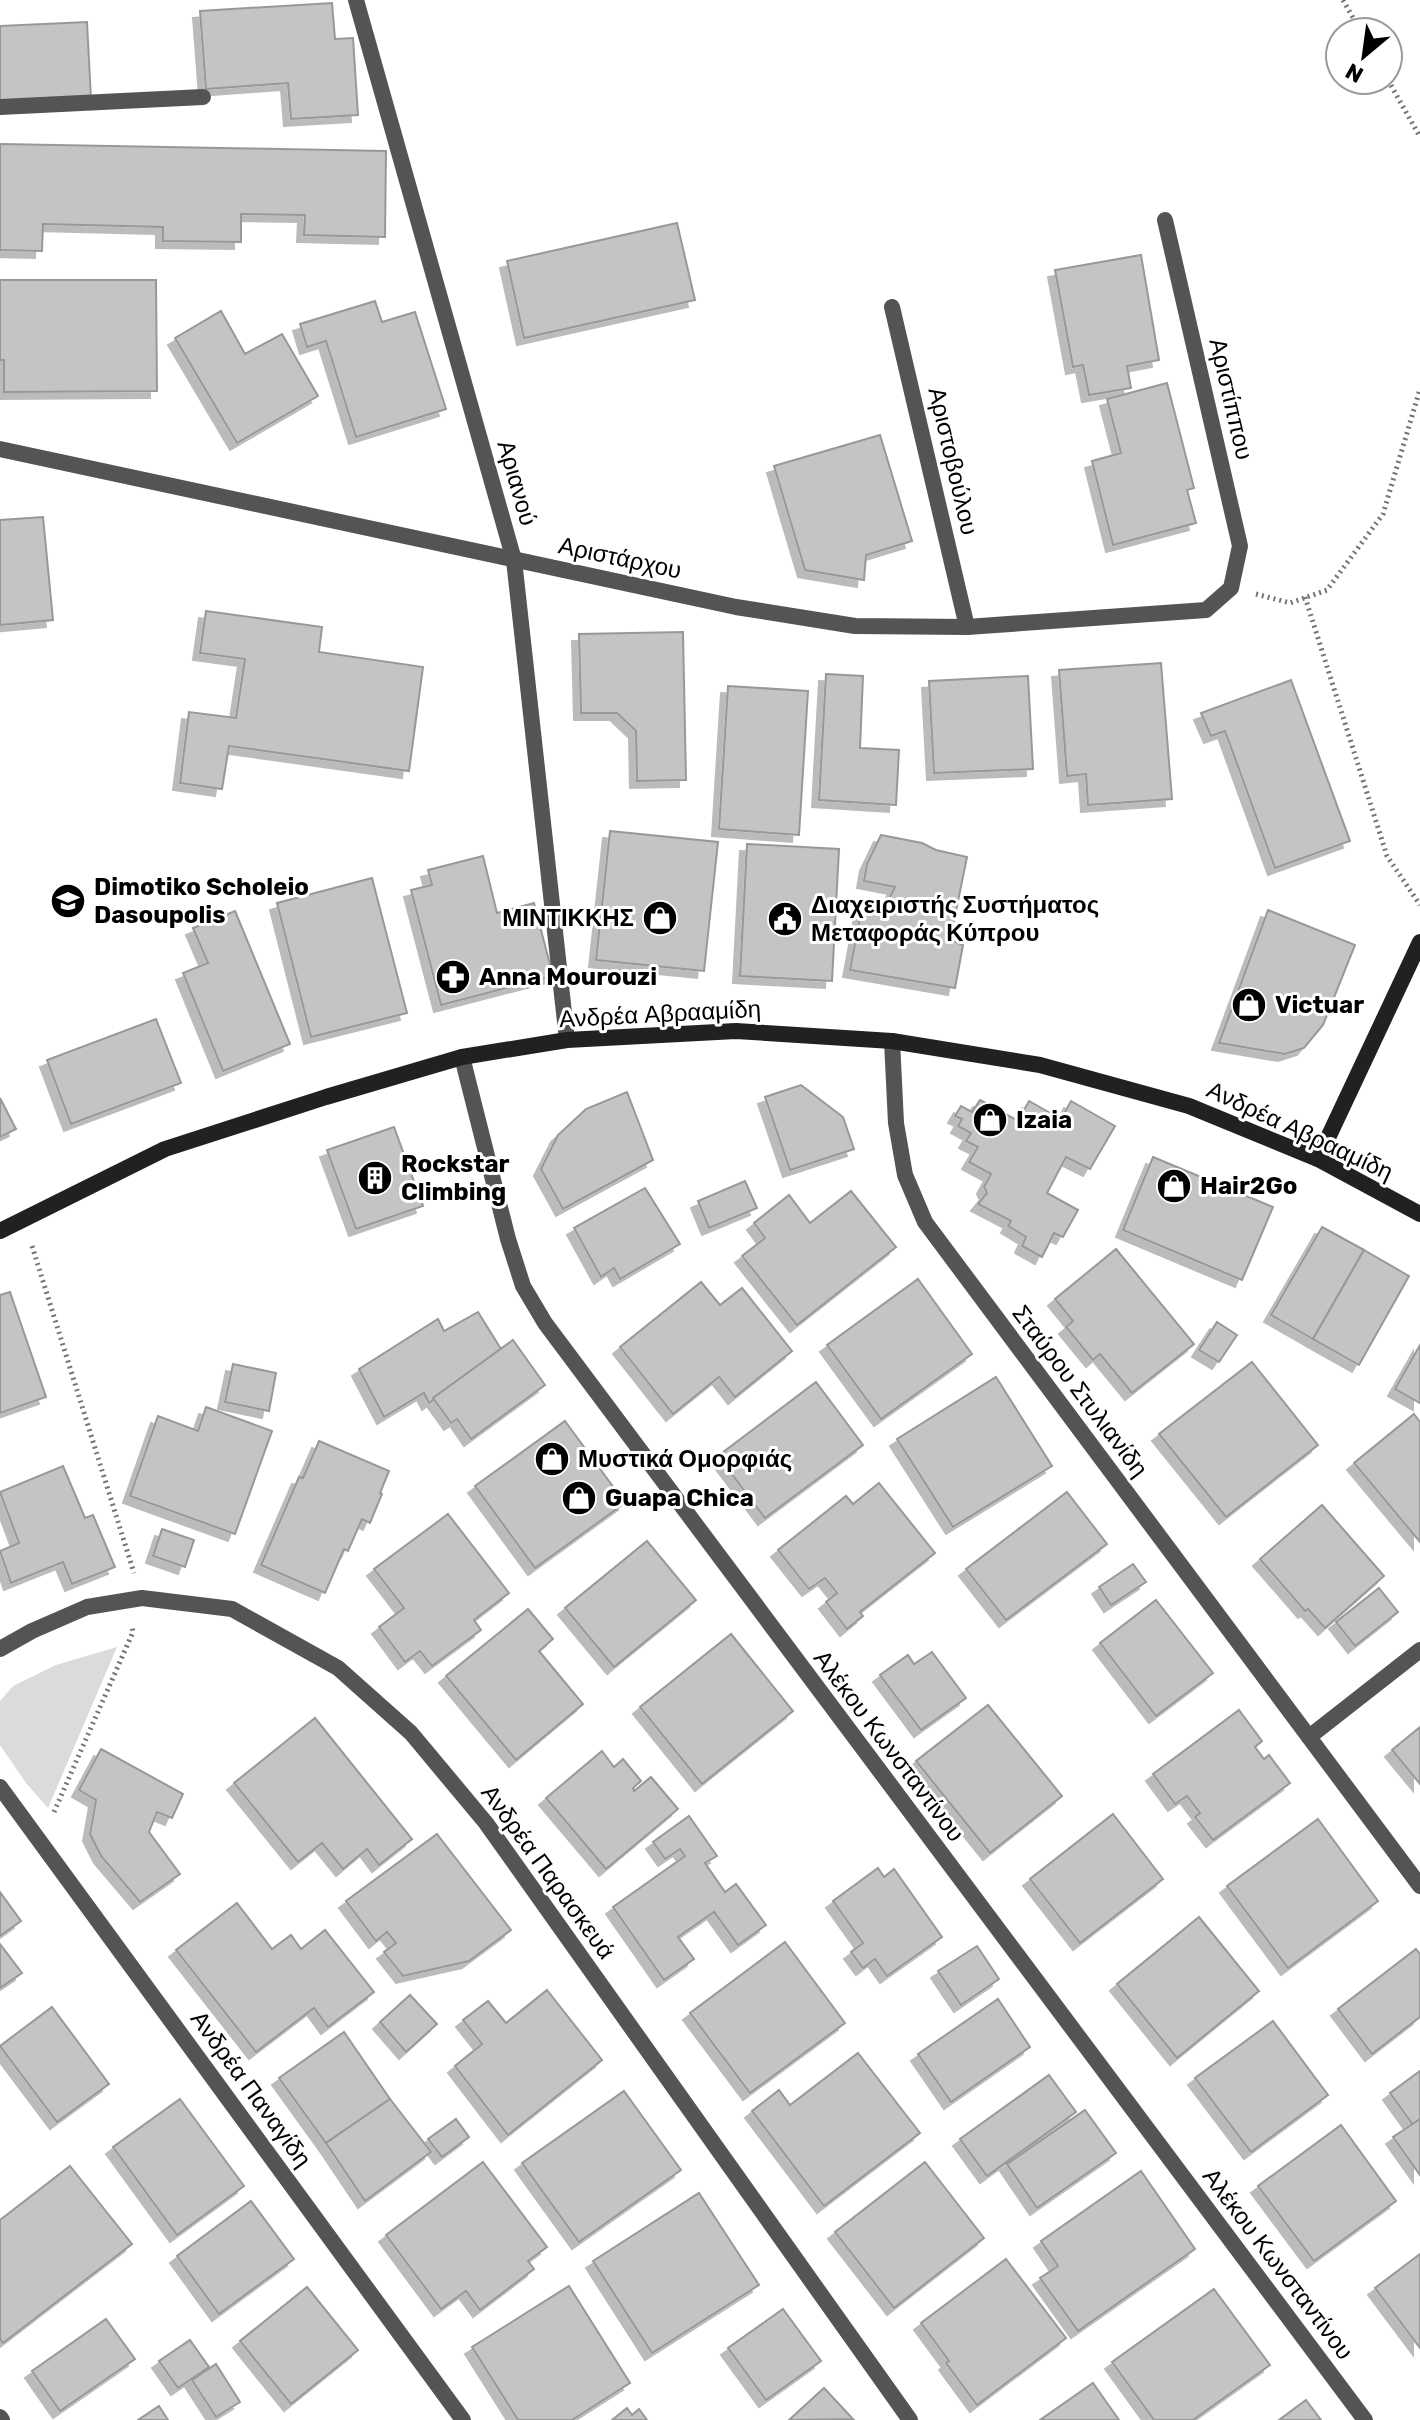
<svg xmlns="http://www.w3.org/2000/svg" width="1420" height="2420" font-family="Rubik,sans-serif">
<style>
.green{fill:#dbdbdb}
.building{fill:#c4c4c4;stroke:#989898;stroke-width:2;filter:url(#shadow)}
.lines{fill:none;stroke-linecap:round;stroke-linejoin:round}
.path{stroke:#767676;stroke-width:5;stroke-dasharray:2 4;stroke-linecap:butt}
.service{stroke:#545454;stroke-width:16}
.minor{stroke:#545454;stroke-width:16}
.secondary{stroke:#212121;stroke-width:16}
.labels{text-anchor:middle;stroke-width:6;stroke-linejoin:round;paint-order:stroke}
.street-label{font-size:24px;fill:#000;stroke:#fff}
.poi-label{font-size:24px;font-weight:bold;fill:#000;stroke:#fff;text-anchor:start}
</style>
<defs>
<filter id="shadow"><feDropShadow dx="-7" dy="7" stdDeviation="0" flood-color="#0004"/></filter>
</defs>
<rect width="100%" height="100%" fill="#fff"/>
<path class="green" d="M117 1647 48 1808 26 1783 0 1745V1701L13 1686 56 1665Z"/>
<g class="building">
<path d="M332 3 335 39 353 38 358 115 291 119 288 83 206 89 200 11Z"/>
<path d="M87 22 91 99 0 103V26Z"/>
<path d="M0 144 386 151 385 237 304 235 305 215 241 214V242L163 241V227L43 224 42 251 0 250Z"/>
<path d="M677 223 695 300 524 338 507 261Z"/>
<path d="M1141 255 1159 360 1127 366 1131 388 1089 395 1083 365 1073 367 1055 270Z"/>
<path d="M0 280H156L157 391 4 392V360H0Z"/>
<path d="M375 301 382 322 415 312 446 409 356 437 326 341 307 347 300 324Z"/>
<path d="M221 311 245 354 282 334 318 396 237 443 175 338Z"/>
<path d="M1167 383 1194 488 1187 490 1196 523 1113 545 1092 461 1121 453 1107 399Z"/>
<path d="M880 435 912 541 866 555 864 580 805 570 774 466Z"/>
<path d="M43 517 53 620 0 625V520Z"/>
<path d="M206 611 322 627 319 652 423 667 409 771 229 746 222 789 180 783 189 712 236 718 245 659 200 653Z"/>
<path d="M683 632 686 780 637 781 636 731 617 713H581L579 634Z"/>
<path d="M1161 663 1172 799 1088 805 1086 774 1067 776 1059 670Z"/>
<path d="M826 674 863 676 860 748 899 750 896 805 819 800Z"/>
<path d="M1028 676 1033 769 934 773 929 681Z"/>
<path d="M1291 680 1350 841 1275 868 1225 731 1211 736 1201 713Z"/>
<path d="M728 686 808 691 799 835 719 829Z"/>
<path d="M610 831 718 842 704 971 596 960Z"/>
<path d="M881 835 922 843 936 850 967 857 954 921 946 938 963 945 955 988 850 970 863 901 886 905 895 887 864 881 867 864Z"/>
<path d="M747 844 839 849 832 981 740 976Z"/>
<path d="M483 856 497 913 534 903 553 976 441 1005 411 890 432 885 428 870Z"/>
<path d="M372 878 407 1013 311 1037 277 903Z"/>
<path d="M1268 910 1355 945 1323 1025 1304 1048 1285 1054 1219 1043Z"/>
<path d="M235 911 290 1044 223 1071 183 973 208 963 193 928Z"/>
<path d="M156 1019 181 1083 71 1124 47 1060Z"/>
<path d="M801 1085 843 1117 854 1149 790 1170 765 1097Z"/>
<path d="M627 1092 653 1160 563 1209 541 1169 558 1135 586 1109Z"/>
<path d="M0 1098 16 1129 0 1137Z"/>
<path d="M980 1100 1018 1121 1029 1101 1061 1119 1071 1101 1115 1126 1090 1169 1066 1157 1047 1193 1078 1210 1063 1237 1054 1233 1042 1257 1022 1246 1026 1237 1008 1226 1011 1221 978 1204 987 1193 984 1187 991 1174 969 1162 978 1147 966 1141 971 1133 958 1126 962 1119 955 1116 961 1106 972 1112Z"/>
<path d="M394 1127 423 1206 356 1229 327 1150Z"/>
<path d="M1153 1157 1273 1207 1242 1280 1123 1230Z"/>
<path d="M745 1181 757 1208 709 1228 698 1201Z"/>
<path d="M645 1188 680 1244 620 1279 614 1268 601 1277 574 1228Z"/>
<path d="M851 1191 896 1247 797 1325 742 1256 765 1238 754 1223 789 1195 810 1223Z"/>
<path d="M1322 1227 1364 1250 1313 1339 1271 1315Z"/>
<path d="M1116 1249 1194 1344 1132 1393 1100 1354 1093 1360 1066 1327 1073 1321 1055 1299Z"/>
<path d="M1364 1250 1409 1276 1359 1365 1313 1339Z"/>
<path d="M918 1279 972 1354 881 1419 827 1345Z"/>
<path d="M701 1282 720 1305 742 1288 792 1351 735 1397 719 1377 673 1414 620 1347Z"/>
<path d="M10 1292 46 1397 0 1413V1295Z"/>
<path d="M478 1312 501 1349 429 1403 424 1393 384 1417 359 1369 438 1319 444 1331Z"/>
<path d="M1217 1322 1237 1335 1219 1362 1199 1350Z"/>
<path d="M513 1340 545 1385 471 1439 457 1419 451 1423 433 1398Z"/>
<path d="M1420 1345V1403L1395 1389Z"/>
<path d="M1252 1362 1318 1445 1226 1517 1159 1434Z"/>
<path d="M233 1364 276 1373 269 1411 225 1402Z"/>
<path d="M996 1377 1052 1466 953 1527 897 1439Z"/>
<path d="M816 1382 863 1445 765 1518 718 1456Z"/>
<path d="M206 1407 272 1431 235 1534 130 1496 158 1416 198 1431Z"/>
<path d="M1414 1414 1420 1422V1542L1354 1463Z"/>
<path d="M565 1421 625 1503 535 1568 475 1486Z"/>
<path d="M319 1441 389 1471 380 1493 382 1494 370 1523 362 1519 348 1551 344 1549 325 1593 261 1565 299 1477 303 1478Z"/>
<path d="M63 1466 85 1518 93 1515 115 1567 72 1584 63 1562 11 1583 0 1551 19 1543 0 1492Z"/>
<path d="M879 1483 935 1553 860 1612 863 1616 847 1629 826 1602 837 1593 825 1578 809 1589 778 1550 846 1496 853 1504Z"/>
<path d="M1067 1492 1107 1544 1006 1620 966 1569Z"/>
<path d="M1322 1505 1384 1576 1325 1628 1308 1609 1305 1611 1260 1559Z"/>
<path d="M448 1514 509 1593 474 1620 481 1630 432 1666 420 1651 405 1662 379 1627 404 1608 374 1569Z"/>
<path d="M162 1529 194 1540 185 1567 153 1556Z"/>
<path d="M647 1541 696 1600 614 1667 565 1608Z"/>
<path d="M1133 1564 1146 1582 1111 1605 1099 1587Z"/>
<path d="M1379 1588 1398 1612 1355 1646 1336 1622Z"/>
<path d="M1156 1600 1213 1673 1156 1716 1100 1643Z"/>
<path d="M528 1609 553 1639 539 1651 583 1704 516 1760 446 1676Z"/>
<path d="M731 1634 793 1711 702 1784 640 1707Z"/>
<path d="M932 1652 966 1698 921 1730 880 1675 908 1655 914 1664Z"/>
<path d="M988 1705 1062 1796 990 1853 916 1761Z"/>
<path d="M1239 1710 1262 1741 1255 1747 1264 1759 1269 1755 1290 1783 1213 1840 1195 1817 1200 1813 1187 1796 1175 1804 1153 1774Z"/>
<path d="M315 1718 412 1839 379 1865 367 1849 343 1869 322 1843 298 1862 234 1783Z"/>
<path d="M1420 1727V1784L1392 1750Z"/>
<path d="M101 1749 183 1794 172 1818 157 1812 149 1832 180 1874 140 1902 101 1856 90 1834 96 1800 79 1790Z"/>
<path d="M602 1751 614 1767 623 1759 641 1781 633 1788 634 1791 651 1777 678 1809 606 1869 546 1798Z"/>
<path d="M1113 1814 1163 1879 1080 1943 1030 1879Z"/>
<path d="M689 1816 717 1856 705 1863 725 1892 736 1884 766 1925 738 1945 714 1912 678 1937 694 1959 664 1980 613 1907 685 1856 680 1849 665 1859 653 1842Z"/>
<path d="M1318 1819 1378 1901 1288 1968 1227 1886Z"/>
<path d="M437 1834 511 1930 469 1961 403 1976 384 1952 396 1943 387 1932 376 1941 346 1901Z"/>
<path d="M878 1868 884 1877 894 1869 942 1937 887 1976 875 1959 863 1968 851 1952 863 1943 833 1901Z"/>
<path d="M0 1892 21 1921 0 1936Z"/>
<path d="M237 1903 272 1949 291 1935 301 1949 325 1930 374 1992 328 2027 314 2008 256 2052 176 1950Z"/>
<path d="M1199 1917 1259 1991 1177 2058 1117 1984Z"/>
<path d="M785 1942 845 2023 750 2093 690 2013Z"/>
<path d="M0 1944 22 1973 0 1988Z"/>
<path d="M977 1946 999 1979 961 2005 938 1971Z"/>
<path d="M1416 1949 1420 1954V2017L1372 2054 1338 2009Z"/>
<path d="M547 1990 602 2060 508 2135 455 2066 482 2044 463 2020 488 2001 506 2023Z"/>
<path d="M410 1995 437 2024 406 2052 380 2022Z"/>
<path d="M998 1999 1030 2047 951 2102 918 2054Z"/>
<path d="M52 2007 109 2084 57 2122 0 2046Z"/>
<path d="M1273 2021 1328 2095 1251 2152 1195 2078Z"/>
<path d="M344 2032 390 2099 326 2143 279 2078Z"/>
<path d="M858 2053 920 2133 824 2206 752 2111 779 2090 790 2105Z"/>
<path d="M1420 2071V2119L1413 2125 1390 2093Z"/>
<path d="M1049 2075 1076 2112 987 2176 960 2139Z"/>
<path d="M624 2091 681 2170 579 2242 522 2163Z"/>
<path d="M180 2099 244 2186 177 2235 113 2147Z"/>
<path d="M390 2099 431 2152 365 2201 326 2143Z"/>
<path d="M1085 2110 1116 2153 1037 2208 1007 2164Z"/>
<path d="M456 2119 469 2137 442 2157 428 2139Z"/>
<path d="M1420 2119V2175L1393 2137Z"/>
<path d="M1341 2125 1396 2201 1314 2261 1258 2186Z"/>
<path d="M483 2162 547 2247 528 2261 534 2269 480 2310 466 2291 441 2309 386 2235Z"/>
<path d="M925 2162 984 2238 894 2308 835 2232Z"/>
<path d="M70 2166 132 2244 3 2343 0 2339V2220Z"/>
<path d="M1141 2171 1195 2249 1078 2331 1040 2278 1058 2266 1041 2241Z"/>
<path d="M699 2193 759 2285 652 2353 593 2261Z"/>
<path d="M251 2201 294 2259 219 2314 177 2256Z"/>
<path d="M1420 2254V2348L1375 2288Z"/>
<path d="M1006 2259 1066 2338 977 2405 946 2363 949 2361 921 2323Z"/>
<path d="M569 2286 630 2383 572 2420H518L472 2347Z"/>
<path d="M307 2287 358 2350 291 2404 240 2341Z"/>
<path d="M1214 2289 1270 2365 1193 2420H1154L1112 2362Z"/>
<path d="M783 2309 821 2361 766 2400 728 2348Z"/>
<path d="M106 2319 135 2359 60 2411 32 2371Z"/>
<path d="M190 2340 209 2367 178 2388 159 2361Z"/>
<path d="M216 2364 240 2402 216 2417 192 2380Z"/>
<path d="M1093 2383 1119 2420H1040Z"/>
<path d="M824 2388 853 2419 789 2420Z"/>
<path d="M1306 2400 1321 2420H1279Z"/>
<path d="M159 2406 168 2420H138Z"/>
<path d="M627 2408 632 2415 639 2409 647 2420H612Z"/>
</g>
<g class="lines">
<g class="path">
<path d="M1343 0 1361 32"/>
<path d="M1388 80 1420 137"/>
<path d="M1256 594 1290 603 1327 590 1383 514 1420 389"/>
<path d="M1305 597 1387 856 1420 905"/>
<path d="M32 1246 134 1573"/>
<path d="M54 1812 133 1632 132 1626"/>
</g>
<path class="service" d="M0 107 203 97"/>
<g class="minor">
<path d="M356 0 514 560 567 1040"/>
<path d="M892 307 967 627"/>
<path d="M0 449 736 607 855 626 967 627 1206 610 1231 588 1240 546 1165 220"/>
<path d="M892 1041 896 1123 905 1175 925 1222 1420 1886"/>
<path d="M462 1057 508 1239 523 1286 545 1323 1365 2420"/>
<path d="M0 1649 32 1631 87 1607 142 1598 232 1609 338 1668 411 1733 486 1823 910 2420"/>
<path d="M1309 1737 1420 1650"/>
<path d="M0 1787 463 2420"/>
<path d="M0 2417 2 2420"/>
</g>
<g class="secondary">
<path d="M1318 1159 1420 942"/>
<path d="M0 1231 165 1149 326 1097 462 1057 567 1040 736 1031 892 1041 1040 1065 1189 1106 1318 1159 1420 1214"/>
</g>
</g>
<defs>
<g id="school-disc" transform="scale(1.8)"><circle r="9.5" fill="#000" stroke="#fff"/><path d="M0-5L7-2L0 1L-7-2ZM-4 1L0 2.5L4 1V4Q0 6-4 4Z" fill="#fff"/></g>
<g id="shop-disc" transform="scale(1.8)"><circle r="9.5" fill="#000" stroke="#fff"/><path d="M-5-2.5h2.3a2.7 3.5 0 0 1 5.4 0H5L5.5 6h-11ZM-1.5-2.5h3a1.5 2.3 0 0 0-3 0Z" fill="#fff"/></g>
<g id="civic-disc" transform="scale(1.8)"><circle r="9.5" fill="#000" stroke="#fff"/><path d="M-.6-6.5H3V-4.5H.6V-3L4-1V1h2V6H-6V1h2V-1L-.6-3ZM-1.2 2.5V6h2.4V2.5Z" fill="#fff"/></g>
<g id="pharmacy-disc" transform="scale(1.8)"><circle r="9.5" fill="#000" stroke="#fff"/><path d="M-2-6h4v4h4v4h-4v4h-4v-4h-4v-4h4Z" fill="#fff"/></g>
<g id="building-disc" transform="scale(1.8)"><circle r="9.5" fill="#000" stroke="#fff"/><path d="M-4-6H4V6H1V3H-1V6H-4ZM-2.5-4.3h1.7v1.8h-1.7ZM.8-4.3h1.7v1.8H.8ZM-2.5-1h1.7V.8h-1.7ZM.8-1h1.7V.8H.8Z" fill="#fff"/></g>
</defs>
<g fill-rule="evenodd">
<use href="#school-disc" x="68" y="901"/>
<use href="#shop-disc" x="660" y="918"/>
<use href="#civic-disc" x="785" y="919"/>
<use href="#pharmacy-disc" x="453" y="977"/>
<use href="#shop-disc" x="1249" y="1005"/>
<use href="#shop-disc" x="990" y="1120"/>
<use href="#building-disc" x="375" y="1178"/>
<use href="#shop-disc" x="1174" y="1186"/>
<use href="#shop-disc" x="552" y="1459"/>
<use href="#shop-disc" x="579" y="1498"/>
</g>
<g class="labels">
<g class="street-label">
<text transform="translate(1231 399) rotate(77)" y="8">Αριστίππου</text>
<text transform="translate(953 461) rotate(77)" y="8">Αριστοβούλου</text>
<text transform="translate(517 483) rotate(74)" y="8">Αριανού</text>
<text transform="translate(620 558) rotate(12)" y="8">Αριστάρχου</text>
<text transform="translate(660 1014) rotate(-3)" y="8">Ανδρέα Αβρααμίδη</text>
<text transform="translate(1300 1131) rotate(25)" y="8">Ανδρέα Αβρααμίδη</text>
<text transform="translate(1080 1391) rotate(53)" y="8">Σταύρου Στυλιανίδη</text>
<text transform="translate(889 1746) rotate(53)" y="8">Αλέκου Κωνσταντίνου</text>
<text transform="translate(548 1872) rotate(54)" y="8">Ανδρέα Παρασκευά</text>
<text transform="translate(251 2089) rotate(54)" y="8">Ανδρέα Παναγίδη</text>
<text transform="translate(1278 2264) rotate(53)" y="8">Αλέκου Κωνσταντίνου</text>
</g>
<g class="poi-label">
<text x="94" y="895">Dimotiko Scholeio<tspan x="94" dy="28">Dasoupolis</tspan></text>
<text x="811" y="913">Διαχειριστής Συστήματος<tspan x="811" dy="28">Μεταφοράς Κύπρου</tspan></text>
<text x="634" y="926" text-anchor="end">ΜΙΝΤΙΚΚΗΣ</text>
<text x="479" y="985">Anna Mourouzi</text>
<text x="1275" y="1013">Victuar</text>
<text x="1016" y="1128">Izaia</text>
<text x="401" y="1172">Rockstar<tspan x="401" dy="28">Climbing</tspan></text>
<text x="1200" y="1194">Hair2Go</text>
<text x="578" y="1467">Μυστικά Ομορφιάς</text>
<text x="605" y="1506">Guapa Chica</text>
</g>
</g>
<g transform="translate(1364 56) rotate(209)"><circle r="38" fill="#ffffff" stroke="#999999" stroke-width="2"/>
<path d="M0-6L14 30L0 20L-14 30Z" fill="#000000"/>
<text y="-12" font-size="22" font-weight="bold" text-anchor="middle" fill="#000000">N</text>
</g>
</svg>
